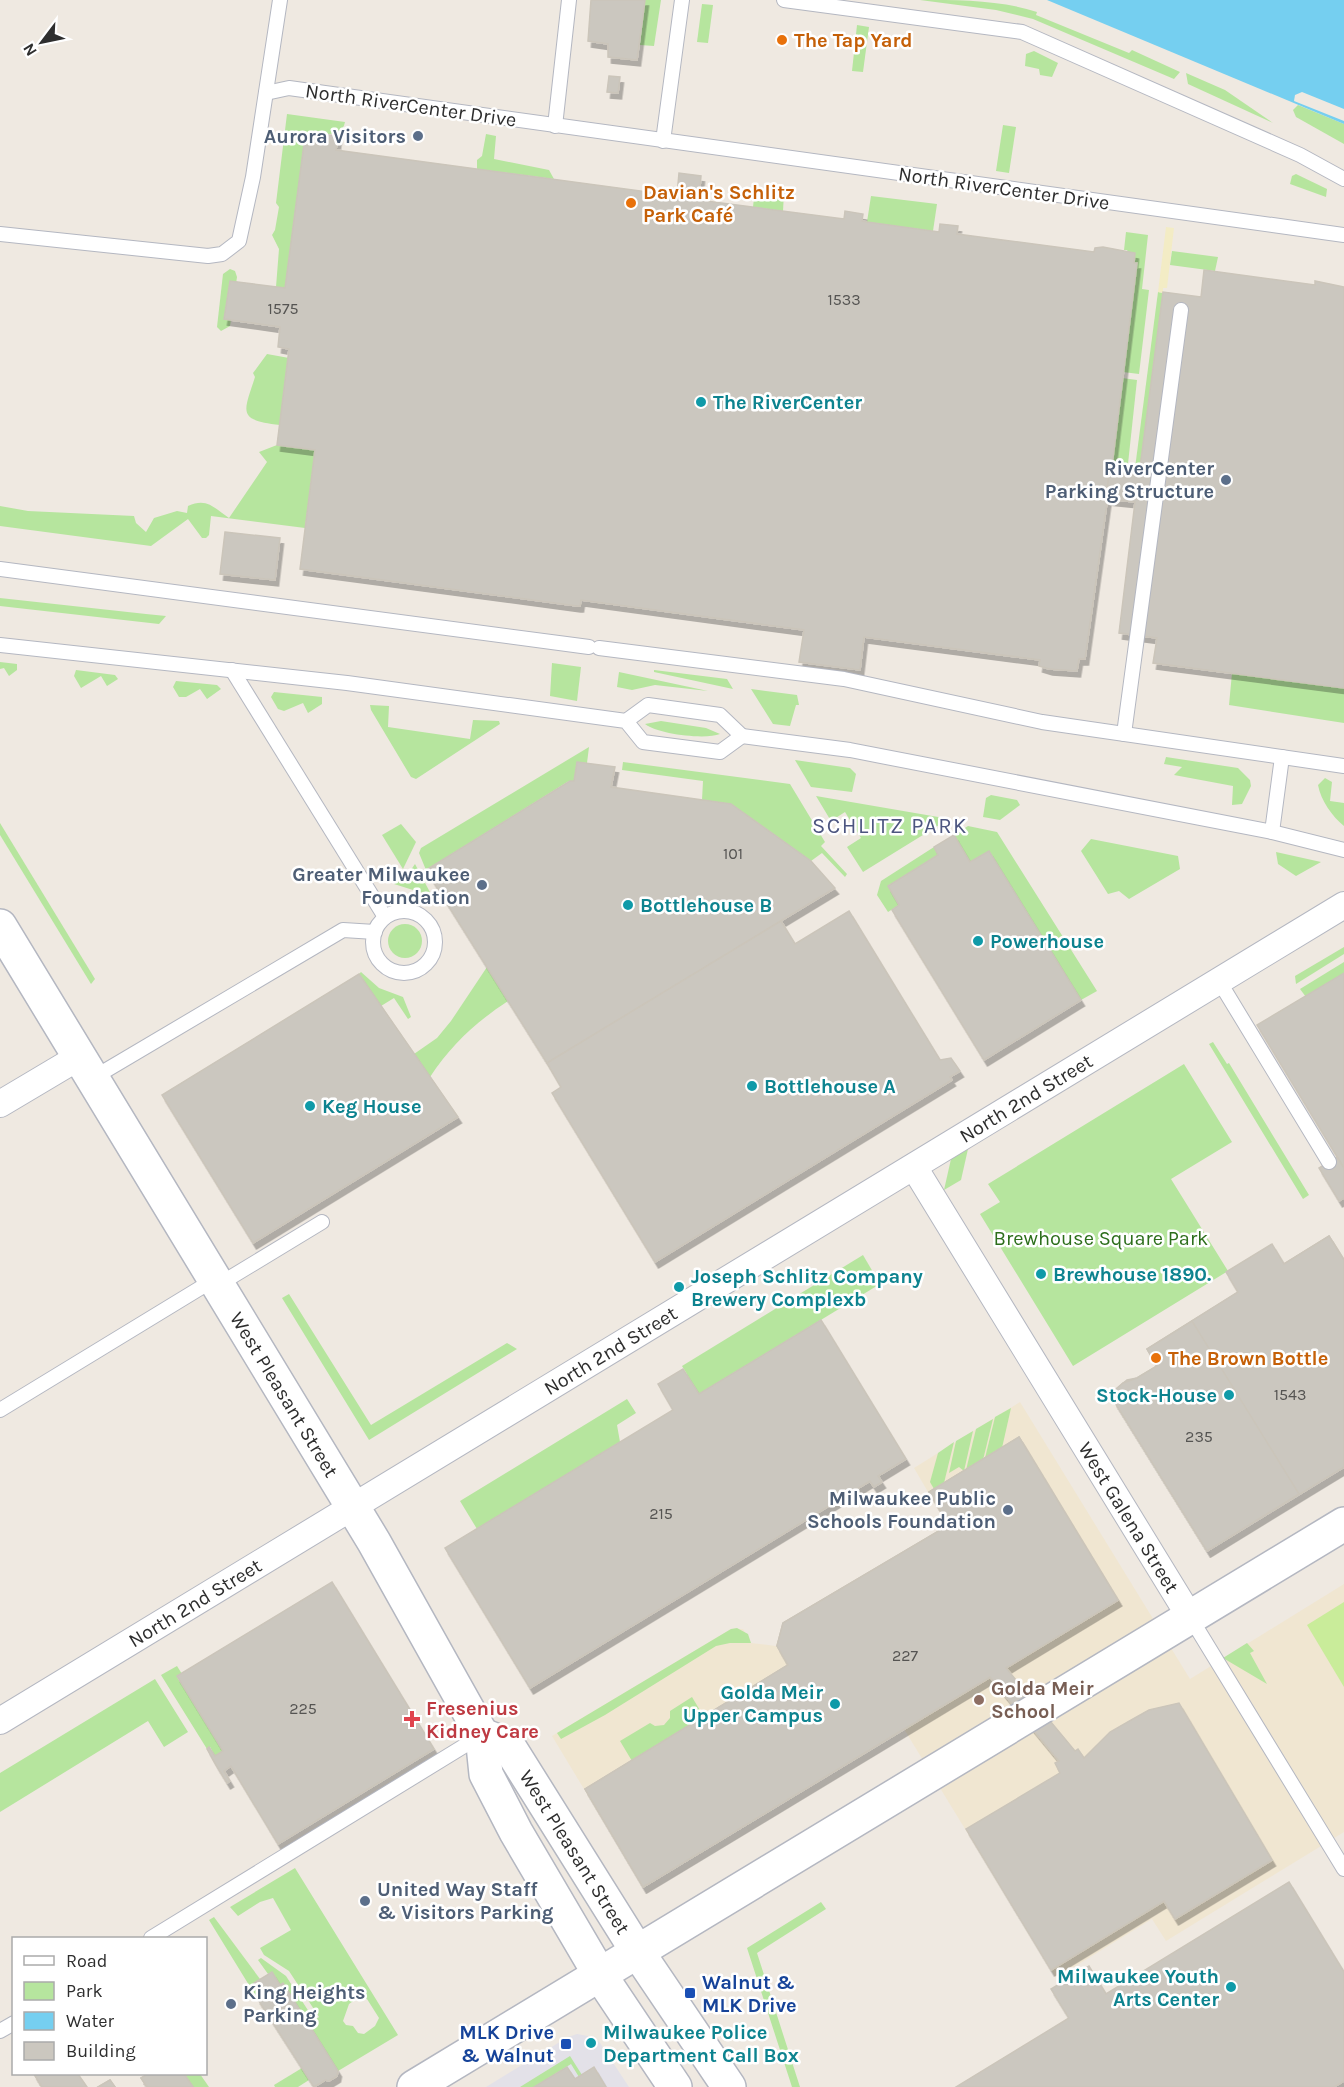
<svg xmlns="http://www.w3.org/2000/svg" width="1344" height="2087" font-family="Karla,sans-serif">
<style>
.industrial{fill:#e3e1e8}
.education{fill:#f0e6d1}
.green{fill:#b6e59e;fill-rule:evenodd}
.sand{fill:#f3ecc5}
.pitch{fill:#c9ec9a}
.water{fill:#75cff0}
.pier{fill:#efe9e1}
.building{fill:#cbc7bf;stroke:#cbc5ba;stroke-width:1.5;filter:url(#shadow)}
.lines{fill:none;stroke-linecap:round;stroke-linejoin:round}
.lane-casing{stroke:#b4b7c1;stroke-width:16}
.street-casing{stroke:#b4b7c1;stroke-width:28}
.secondary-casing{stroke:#b4b7c1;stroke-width:36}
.lane{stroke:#fff;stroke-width:14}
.street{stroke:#fff;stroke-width:26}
.secondary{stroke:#fff;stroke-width:33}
.food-dot{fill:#e8710a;stroke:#fff;stroke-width:2}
.service-dot{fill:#5c6f8a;stroke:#fff;stroke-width:2}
.culture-dot{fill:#0f9aa8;stroke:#fff;stroke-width:2}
.education-dot{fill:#8d6e63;stroke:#fff;stroke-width:2}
.health-dot{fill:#e0444e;stroke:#fff;stroke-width:2}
.transit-dot{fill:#1a4fb4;stroke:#fff;stroke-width:2}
.labels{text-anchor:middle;stroke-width:5;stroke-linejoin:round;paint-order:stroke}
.number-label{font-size:16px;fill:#555452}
.food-label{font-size:20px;font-weight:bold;fill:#c56008;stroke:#fff;text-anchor:start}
.street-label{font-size:20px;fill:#2e2e2e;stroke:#fff}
.service-label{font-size:20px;font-weight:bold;fill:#4e5e75;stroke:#fff;text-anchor:end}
.culture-label{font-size:20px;font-weight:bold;fill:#0d838f;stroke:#fff;text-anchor:start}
.park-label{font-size:20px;fill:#2c6e1b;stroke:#fff}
.education-label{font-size:20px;font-weight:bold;fill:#785e54;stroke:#fff;text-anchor:start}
.health-label{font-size:20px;font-weight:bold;fill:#be3a42;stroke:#fff;text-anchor:start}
.transit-label{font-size:20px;font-weight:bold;fill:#164399;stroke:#fff;text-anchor:start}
.quarter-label{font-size:22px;letter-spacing:1.5px;fill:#4d5680;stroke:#fff}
</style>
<defs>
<filter id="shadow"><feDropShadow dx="3.5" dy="6" stdDeviation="0" flood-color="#0004"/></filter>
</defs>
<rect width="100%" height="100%" fill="#efe9e1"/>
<path class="industrial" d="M577 2034 593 2037 600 2043 629 2087H486L568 2037Z"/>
<path class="education" d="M1020 1402 1190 1679 1344 1584V1832L1166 1941 1152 1919 1056 1978 904 1729 643 1887 552 1736 731 1629H743L751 1643 776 1646 783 1623 948 1526 914 1468Z"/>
<g class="green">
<path d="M645 0H661L654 46 640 45Z"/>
<path d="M920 0C961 0 1000 0 1037 12L1036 15 1129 53 1132 50 1180 72 1174 79 1033 19 996 10Z"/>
<path d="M702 4 713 5 708 43 697 42Z"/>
<path d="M857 25 869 27 863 72 852 71Z"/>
<path d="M1034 51 1058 63 1052 77 1040 75 1039 69 1025 66 1026 54Z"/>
<path d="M1186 73 1225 90 1273 123 1188 84Z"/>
<path d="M1298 105 1344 124V144L1296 117 1293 110Z"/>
<path d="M287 114 345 122C342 138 324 134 312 133L285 288 276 287 279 249 272 235 275 230 279 207 276 203Z"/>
<path d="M1003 125 1016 127 1009 173 996 171Z"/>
<path d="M486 134 496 136 494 159 549 170 554 179 477 169V160L482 156Z"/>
<path d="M1296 174 1327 189 1326 197 1290 184 1292 176Z"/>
<path d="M755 189 784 193 783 211 753 207Z"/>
<path d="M871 196 937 204 933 231 867 222Z"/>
<path d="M1126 232 1148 235 1142 289 1149 290 1139 374 1123 372 1137 263H1134L1127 250H1124Z"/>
<path d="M1172 251 1218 257 1215 271 1170 265Z"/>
<path d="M230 269 235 271 237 277 230 326 221 331 217 327 223 274Z"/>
<path d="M1158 292 1163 293 1140 469 1135 468Z"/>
<path d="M267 354 289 358 280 425C236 420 244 412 255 377L253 373Z"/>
<path d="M1122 378 1137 380 1127 473 1111 471Z"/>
<path d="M277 445 315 450 305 528 211 516 209 535 206 538H202L188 519 151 546 0 526V506L28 511 134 516 136 523 146 532 154 518 177 511 187 513 188 506C207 497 214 508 229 518L267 462 259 452Z"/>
<path d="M0 598 146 614 166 616 159 624 0 606Z"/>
<path d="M0 662 17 664V670L9 676 4 668 0 669Z"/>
<path d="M552 663 581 667 577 701 550 696Z"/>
<path d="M76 670 115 675 118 679 107 686 101 676 81 688 74 676Z"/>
<path d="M654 670 727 679 733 689 654 672Z"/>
<path d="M619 672 708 691 655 685 632 690 617 687Z"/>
<path d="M1232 673 1344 688V723L1229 705Z"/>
<path d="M176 681 217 685 221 689 207 699 200 689 186 697H179L173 687Z"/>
<path d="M751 689 797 695 799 705H796L790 726 773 724Z"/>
<path d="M274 692 322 697V704L308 713 303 703 284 711 278 709 271 697Z"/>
<path d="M370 705 389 706 388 727 470 739 473 720 499 721 500 724 416 779 411 777 371 710Z"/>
<path d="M661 721 706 728 720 734C705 740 657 734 645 724Z"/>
<path d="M589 747 587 763 577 762 574 781H569L426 870 419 853 421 848Z"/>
<path d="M1166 757 1238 768 1250 780 1251 786 1242 804 1232 805 1233 786 1174 775 1182 767 1164 764Z"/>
<path d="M795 760 850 768 856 774 852 792 811 787Z"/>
<path d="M623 762 790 784 825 842 821 846 847 874 845 877 822 853 811 861 731 804 702 800 703 781 622 770Z"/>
<path d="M1325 778 1332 782 1330 801 1344 803V826C1332 816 1321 801 1318 785Z"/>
<path d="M991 795 1017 800 1020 805 1000 820 983 817 986 798Z"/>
<path d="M816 796 944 818V822L863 872 847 847 861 838 845 812 831 821Z"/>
<path d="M0 823 95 979 91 984 0 835Z"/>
<path d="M401 824 416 842 403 869 382 835Z"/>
<path d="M968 826 997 832 1097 991 1081 1000 989 851 970 862 954 835Z"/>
<path d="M1091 839 1178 856 1180 869 1129 899 1119 891 1108 894 1081 851Z"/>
<path d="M934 847 938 855 888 886 899 905 888 912 877 895 881 881Z"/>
<path d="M1276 852 1321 862 1296 876 1278 864Z"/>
<path d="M415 864 432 896 394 884 406 877Z"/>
<circle cx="405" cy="941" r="17"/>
<path d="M1344 947V954L1296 984 1295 976Z"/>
<path d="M1344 962V973L1306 997 1300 989Z"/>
<path d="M487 967 508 1001C476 1022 451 1045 430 1077L414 1054 437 1038 451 1021Z"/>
<path d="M361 972 379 988 403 997 411 1017 408 1019 394 998 381 1006 359 974Z"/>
<path d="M1213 1042 1227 1064 1229 1063 1309 1195 1303 1199 1209 1044Z"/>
<path d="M1184 1064 1232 1142 1171 1179 1228 1271 1073 1366 980 1214 1000 1202 988 1184Z"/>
<path d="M968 1149 961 1180 944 1190 951 1159Z"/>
<path d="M863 1255 880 1284 699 1394 682 1366Z"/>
<path d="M289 1294 371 1425 507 1343 517 1349 369 1440 282 1298Z"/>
<path d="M627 1399 636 1413 617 1425 620 1442 477 1529 460 1501Z"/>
<path d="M1011 1408 1002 1448 985 1458 995 1417Z"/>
<path d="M993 1419 983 1460 966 1470 976 1429Z"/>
<path d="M973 1431 964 1471 959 1467 949 1473 956 1441Z"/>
<path d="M954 1442 944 1483 934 1489 930 1482 938 1453Z"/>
<path d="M737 1628 748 1634 751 1643H730L716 1646 605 1715 561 1739 557 1733 731 1629Z"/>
<path d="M1247 1643 1254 1651 1250 1653 1267 1684 1223 1658Z"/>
<path d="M177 1666 182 1674 177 1677 223 1751 215 1756 210 1747 207 1749 161 1675Z"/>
<path d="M155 1679 188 1732 164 1747 148 1721 0 1812V1773Z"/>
<path d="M692 1697 704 1717 632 1761 620 1741 650 1723 655 1726 664 1725 670 1718V1711Z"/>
<path d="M295 1868 398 2035 338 2071 309 2024 319 2017 289 1971 264 1955 260 1948 291 1930 273 1898 260 1902 238 1916 230 1907ZM359 1997 367 1999 379 2018 375 2026 364 2034 358 2033 353 2026 346 2025 343 2021 349 2004Z"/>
<path d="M821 1902 826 1909 757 1953 800 2087H792L747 1948Z"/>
<path d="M214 1917 260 1979 254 1983 261 1995 257 1998 209 1920Z"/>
<path d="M261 1958 286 1976 311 2015 305 2018 283 1983 280 1985 272 1972 268 1974 258 1960Z"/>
<path d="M570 2056 582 2075 579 2077 571 2064 534 2087H520Z"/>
<path d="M302 2068 309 2080 298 2087H275L274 2085Z"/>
<path d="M184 2074H200L209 2087H193Z"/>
</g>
<path class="sand" d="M1166 227 1174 228 1167 288H1163V293L1158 292Z"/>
<path class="pitch" d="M1344 1602V1687L1307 1625Z"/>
<path class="water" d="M1047 0H1344V124Z"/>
<path class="pier" d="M1302 92 1344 109V121L1294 101 1295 95Z"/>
<g class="building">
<path d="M591 0H645L637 60 608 57V44L588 41Z"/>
<path d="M609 76 620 77 618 93 607 92Z"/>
<path d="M311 133 338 136 336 150 670 195H677L679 173 701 176 699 198 707 199 706 201 844 219 845 211 863 214 862 221 867 222 939 232 940 224 958 226 957 234 1094 252 1095 248 1103 247 1135 253 1134 263H1137L1111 474 1085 659H1079L1077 671 1049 669 1039 666 1040 660 864 637 860 670 799 662 804 630 581 600 580 606H577L300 569 315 450 277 445 289 349 278 347 280 327 224 319 230 281 285 288 304 144 309 145Z"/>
<path d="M1204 270 1315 285V281L1344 287V688L1153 663 1157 638 1119 633 1135 502 1106 499 1109 473 1111 471 1139 475 1163 292 1201 297Z"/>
<path d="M225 532 280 538 275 580 220 574Z"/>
<path d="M577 762 615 767 611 787 731 804 811 861 835 888 547 1063 426 870 570 781H574Z"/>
<path d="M954 835 970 862 989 851 1081 1000 984 1060 892 910 899 905 888 886 938 855 934 847Z"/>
<path d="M849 911 940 1060 951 1058 960 1071 950 1077 952 1080 655 1262 552 1093 561 1087 547 1063 781 921 795 944Z"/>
<path d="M1344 973V1168L1257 1025Z"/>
<path d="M359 974 458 1117 253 1243 162 1095Z"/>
<path d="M1337 1157 1344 1168V1198L1339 1201 1319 1168Z"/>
<path d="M1329 1236 1344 1260V1467L1299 1494 1192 1321Z"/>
<path d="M1329 1236 1344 1260V1467L1207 1551 1114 1401 1115 1390 1127 1380 1137 1378 1157 1366 1147 1349 1238 1292 1226 1272 1272 1244 1284 1264Z"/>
<path d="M821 1320 906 1459 878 1476 882 1482 874 1487 870 1481 530 1688 445 1548 673 1410 658 1384 683 1369 699 1394Z"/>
<path d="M1192 1321 1299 1494 1207 1551 1114 1401 1115 1390 1123 1383 1137 1378 1157 1366 1147 1349Z"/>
<path d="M1019 1437 1118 1600 643 1887 585 1789 788 1665 777 1646 783 1623 949 1525 929 1492Z"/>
<path d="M1019 1437 1118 1600 1006 1668 1075 1751 1078 1749 1084 1758 1110 1732 1133 1719 1149 1710 1179 1703 1272 1860 1175 1919 1164 1901 1051 1970 966 1829 1060 1773 1055 1763 1059 1761 990 1677 643 1887 585 1789 788 1665 777 1646 783 1623 949 1525 929 1492Z"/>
<path d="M332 1582 434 1749 278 1844 231 1766 224 1771 230 1781 227 1783 216 1765 207 1749 209 1747 215 1756 223 1751 177 1676Z"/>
<path d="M1289 1882 1344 1972V2081L1334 2087H956L1069 2018 1051 1989 1089 1966 1106 1994Z"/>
<path d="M272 1972 280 1985 283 1983 338 2071 337 2076 329 2081 325 2080 314 2087 257 1998 261 1995 254 1983Z"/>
<path d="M567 2067 575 2079 594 2067 606 2087H534Z"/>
<path d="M34 2074H66L74 2087H42Z"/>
<path d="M34 2074H78L87 2087H42Z"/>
<path d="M148 2074H184L193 2087H147L141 2078Z"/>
<path d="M148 2074H184L193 2087H147L141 2078Z"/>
<path d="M110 2080 115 2087H98Z"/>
<path d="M110 2080 115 2087H98Z"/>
</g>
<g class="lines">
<g class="lane-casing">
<g id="lane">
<path d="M784 0 1022 32 1300 155 1344 179"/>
<path d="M266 93 289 88 1344 235"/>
<path d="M555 126 569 0"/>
<path d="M663 141 682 0"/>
<path d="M0 234 208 256 222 254 239 241 253 177 280 0"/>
<path d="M0 569 589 647"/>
<path d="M0 645 347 683 626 721 643 742 720 752 742 736 720 715 648 705 626 721"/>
<path d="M599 648 844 679 1042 722 1344 766"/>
<path d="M232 670 385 917"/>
<path d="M1124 734 1181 310"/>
<path d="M742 736 850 750 1272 832 1344 850"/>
<path d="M1272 832 1282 757"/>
<circle cx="404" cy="942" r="31"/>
<path d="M1219 981 1329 1162"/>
<path d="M93 1078 343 930 375 932"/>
<path d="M218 1285 322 1222"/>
<path d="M0 1410 215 1279"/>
<path d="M1190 1617 1344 1869"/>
<path d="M151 1938 482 1735"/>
<path d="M0 2031 14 2023"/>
</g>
</g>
<g class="street-casing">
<g id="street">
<path d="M0 1104 79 1057"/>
<path id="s1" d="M914 1167 1190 1617"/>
<path id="s2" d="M0 1721 1344 905"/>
</g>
</g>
<g class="secondary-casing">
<g id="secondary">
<path id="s3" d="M0 926 374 1542 482 1735 486 1774 516 1832 600 1975 675 2087"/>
<path id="s4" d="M482 1735 508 1745 637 1951 729 2087"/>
<path d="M414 2087 1344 1524"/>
</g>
</g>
<use href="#lane" class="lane"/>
<use href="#street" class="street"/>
<use href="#secondary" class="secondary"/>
</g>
<g class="food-dot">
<circle cx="782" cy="40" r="6"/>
<circle cx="631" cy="203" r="6"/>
<circle cx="1156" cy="1358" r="6"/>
</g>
<g class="service-dot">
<circle cx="418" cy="136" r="6"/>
<circle cx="1226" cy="480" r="6"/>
<circle cx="482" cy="885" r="6"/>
<circle cx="1008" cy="1510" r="6"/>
<circle cx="365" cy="1901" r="6"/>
<circle cx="231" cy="2004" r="6"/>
</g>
<g class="culture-dot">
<circle cx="701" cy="402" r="6"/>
<circle cx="628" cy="905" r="6"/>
<circle cx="978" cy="941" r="6"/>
<circle cx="752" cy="1086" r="6"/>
<circle cx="310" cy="1106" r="6"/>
<circle cx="1041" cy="1274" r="6"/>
<circle cx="679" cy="1287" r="6"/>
<circle cx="1229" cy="1395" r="6"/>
<circle cx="835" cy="1704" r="6"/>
<circle cx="1231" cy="1987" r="6"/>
<circle cx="591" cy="2043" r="6"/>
</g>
<circle class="education-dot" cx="979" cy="1700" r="6"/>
<path class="health-dot" d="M409 1710h6v6h6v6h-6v6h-6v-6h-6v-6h6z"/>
<g class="transit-dot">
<rect x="684" y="1987" width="12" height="12" rx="3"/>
<rect x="560" y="2038" width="12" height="12" rx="3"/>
</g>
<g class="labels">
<g class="number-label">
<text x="844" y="305">1533</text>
<text x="283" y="314">1575</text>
<text x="733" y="859">101</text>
<text x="1290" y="1400">1543</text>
<text x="1199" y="1442">235</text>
<text x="661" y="1519">215</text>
<text x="905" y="1661">227</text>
<text x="303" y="1714">225</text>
</g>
<g class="food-label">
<text x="794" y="47">The Tap Yard</text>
<text x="643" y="199">Davian's Schlitz<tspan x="643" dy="23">Park Café</tspan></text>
<text x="1168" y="1365">The Brown Bottle</text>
</g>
<g class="street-label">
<text transform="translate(411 105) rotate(8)" y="7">North RiverCenter Drive</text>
<text transform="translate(1004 188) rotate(8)" y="7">North RiverCenter Drive</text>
<text dy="7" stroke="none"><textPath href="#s2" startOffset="1200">North 2nd Street</textPath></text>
<text dy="7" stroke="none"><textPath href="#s2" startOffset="714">North 2nd Street</textPath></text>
<text dy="7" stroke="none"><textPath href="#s3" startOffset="548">West Pleasant Street</textPath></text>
<text dy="7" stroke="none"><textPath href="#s1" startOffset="411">West Galena Street</textPath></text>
<text dy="7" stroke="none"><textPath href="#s2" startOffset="228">North 2nd Street</textPath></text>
<text dy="7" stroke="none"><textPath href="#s4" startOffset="154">West Pleasant Street</textPath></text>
</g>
<g class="service-label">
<text x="406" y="143">Aurora Visitors</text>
<text x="1214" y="475">RiverCenter<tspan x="1214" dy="23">Parking Structure</tspan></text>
<text x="470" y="881">Greater Milwaukee<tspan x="470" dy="23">Foundation</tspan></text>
<text x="996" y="1505">Milwaukee Public<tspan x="996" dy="23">Schools Foundation</tspan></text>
<text x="377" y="1896" text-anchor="start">United Way Staff<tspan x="377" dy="23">&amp; Visitors Parking</tspan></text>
<text x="243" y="1999" text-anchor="start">King Heights<tspan x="243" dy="23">Parking</tspan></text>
</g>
<g class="culture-label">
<text x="713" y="409">The RiverCenter</text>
<text x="640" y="912">Bottlehouse B</text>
<text x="990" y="948">Powerhouse</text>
<text x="764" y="1093">Bottlehouse A</text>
<text x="322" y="1113">Keg House</text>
<text x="1053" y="1281">Brewhouse 1890.</text>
<text x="691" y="1283">Joseph Schlitz Company<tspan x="691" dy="23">Brewery Complexb</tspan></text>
<text x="1217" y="1402" text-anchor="end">Stock-House</text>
<text x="823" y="1699" text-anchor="end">Golda Meir<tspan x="823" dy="23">Upper Campus</tspan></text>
<text x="1219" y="1983" text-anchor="end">Milwaukee Youth<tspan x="1219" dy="23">Arts Center</tspan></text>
<text x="603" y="2039">Milwaukee Police<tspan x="603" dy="23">Department Call Box</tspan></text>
</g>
<g class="park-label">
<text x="1101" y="1245">Brewhouse Square Park</text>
</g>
<g class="education-label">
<text x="991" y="1695">Golda Meir<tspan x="991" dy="23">School</tspan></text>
</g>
<g class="health-label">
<text x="426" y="1715">Fresenius<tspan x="426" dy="23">Kidney Care</tspan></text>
</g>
<g class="transit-label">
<text x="702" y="1989">Walnut &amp;<tspan x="702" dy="23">MLK Drive</tspan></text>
<text x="554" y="2039" text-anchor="end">MLK Drive<tspan x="554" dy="23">&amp; Walnut</tspan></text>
</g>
<g class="quarter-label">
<text x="890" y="833">SCHLITZ PARK</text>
</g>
</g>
<rect x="12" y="1937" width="195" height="138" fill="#ffffff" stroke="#ababab" stroke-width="1.5"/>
<rect x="24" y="1956" width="30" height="9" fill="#ffffff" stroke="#ababab" stroke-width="1.5"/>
<text x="66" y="1967" font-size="18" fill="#2e2e2e">Road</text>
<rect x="24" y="1982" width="30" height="18" fill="#b6e59e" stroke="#ababab" stroke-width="1.5"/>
<text x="66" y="1997" font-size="18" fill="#2e2e2e">Park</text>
<rect x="24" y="2012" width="30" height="18" fill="#75cff0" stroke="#ababab" stroke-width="1.5"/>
<text x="66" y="2027" font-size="18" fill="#2e2e2e">Water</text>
<rect x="24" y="2042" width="30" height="18" fill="#cbc7bf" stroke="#ababab" stroke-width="1.5"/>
<text x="66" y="2057" font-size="18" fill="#2e2e2e">Building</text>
<g transform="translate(42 42) rotate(238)" stroke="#ffffff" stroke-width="4.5" paint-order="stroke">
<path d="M0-4.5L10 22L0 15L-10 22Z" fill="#2e2e2e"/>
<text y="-9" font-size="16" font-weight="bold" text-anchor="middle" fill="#2e2e2e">N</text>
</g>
</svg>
